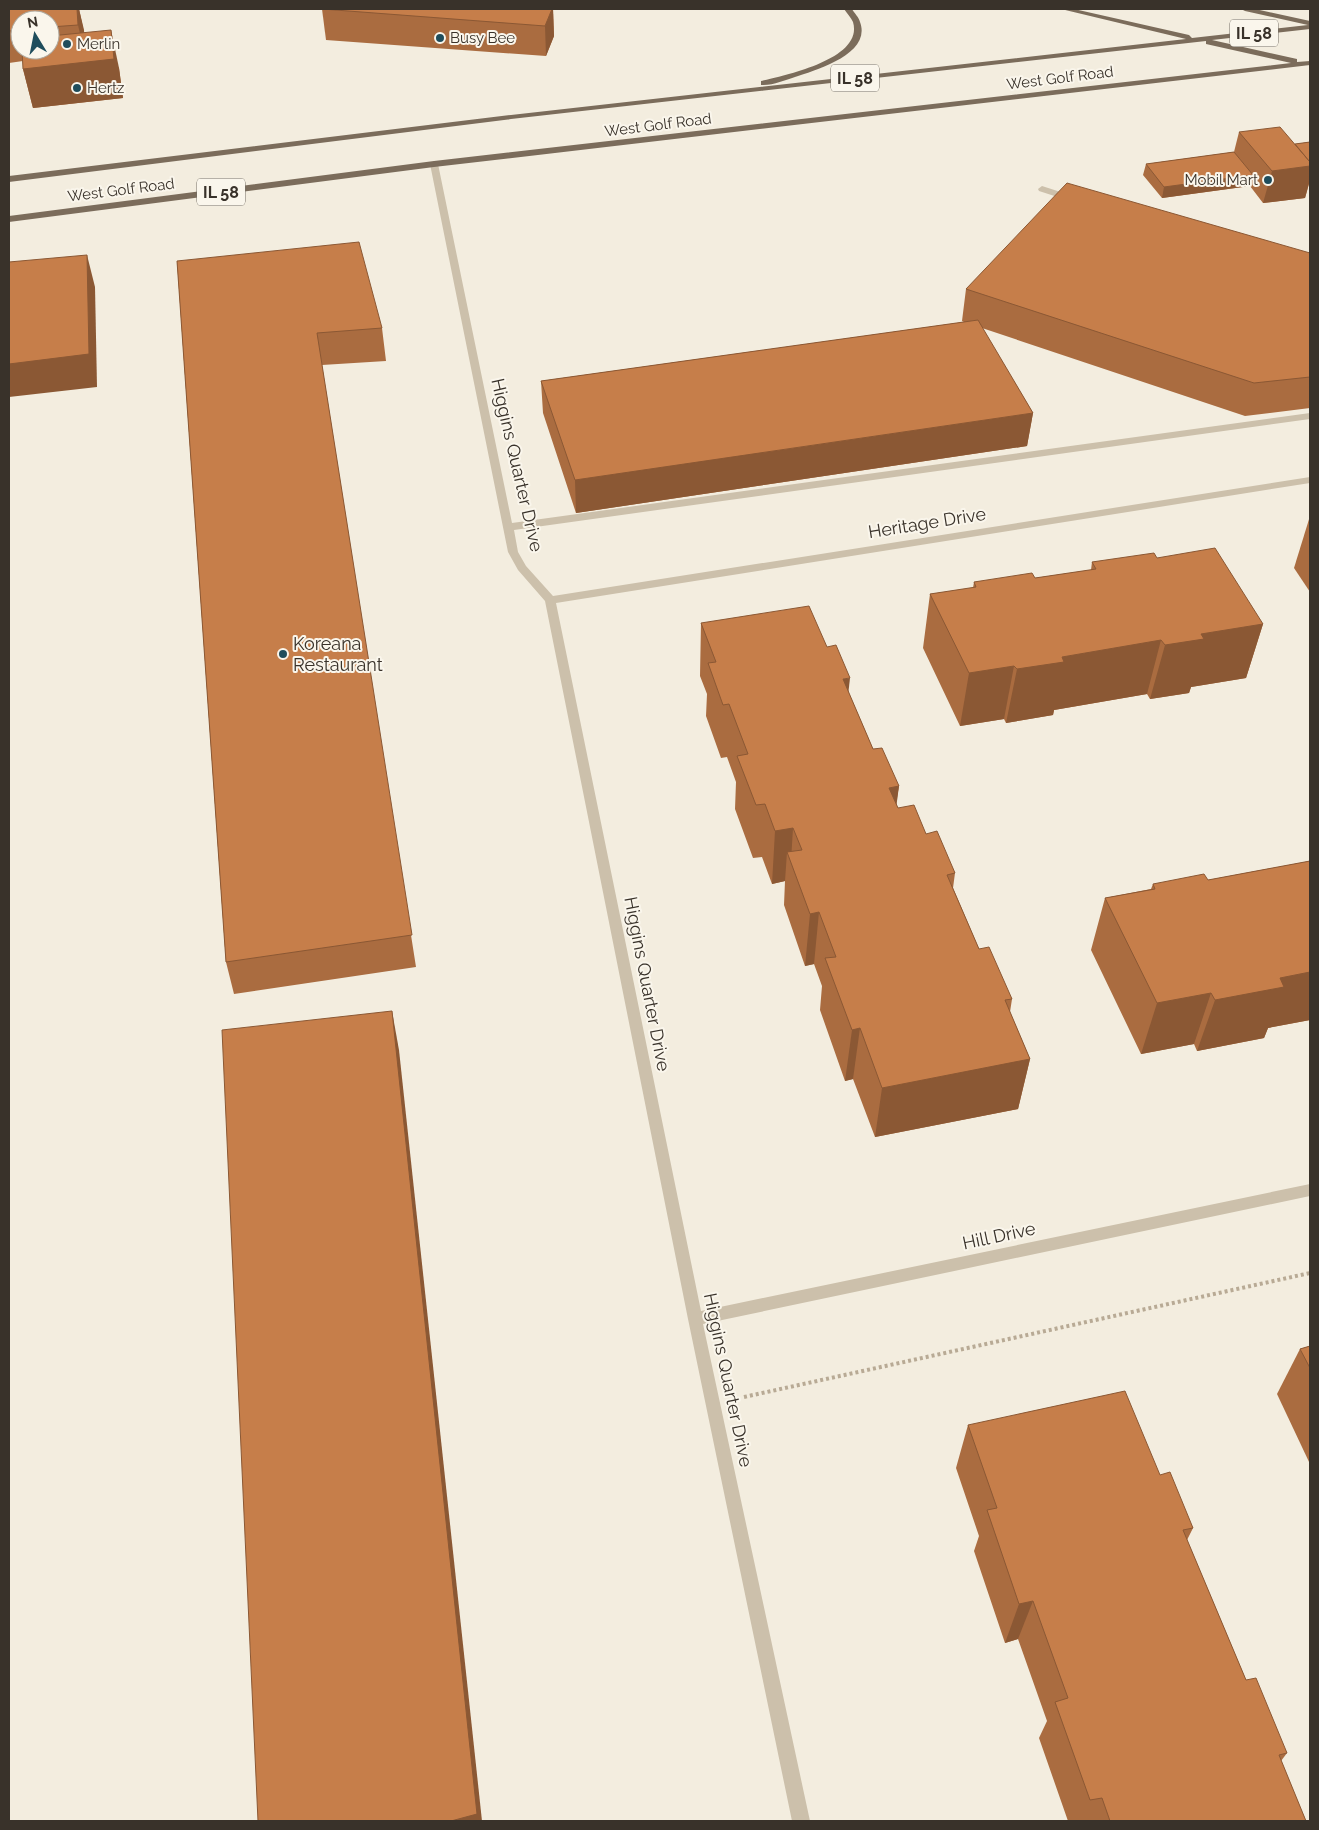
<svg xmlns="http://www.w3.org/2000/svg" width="1319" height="1830" font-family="Raleway,sans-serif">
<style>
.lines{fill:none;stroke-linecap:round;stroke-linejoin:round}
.path{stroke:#b8aa95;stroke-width:4;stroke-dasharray:3 3;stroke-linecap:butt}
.minor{fill:#ccc0ab;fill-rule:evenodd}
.major{fill:#7b6c5b;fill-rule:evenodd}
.wall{fill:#aa6c40;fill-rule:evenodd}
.shaded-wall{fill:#8b5834}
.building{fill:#c67e4a;stroke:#8b5834}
.poi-dot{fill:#1f4d5c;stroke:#faf6ec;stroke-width:2}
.labels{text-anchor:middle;stroke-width:4;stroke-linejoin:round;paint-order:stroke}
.far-poi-label{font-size:15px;fill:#39322a;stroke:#faf6ec;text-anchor:start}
.far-street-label{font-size:15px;fill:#39322a;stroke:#faf6ec}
.shield{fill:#faf6ec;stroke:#736d64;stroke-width:1}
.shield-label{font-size:16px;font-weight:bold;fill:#39322a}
.street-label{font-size:18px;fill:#39322a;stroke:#faf6ec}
.poi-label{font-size:18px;fill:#39322a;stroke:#faf6ec;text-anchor:start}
</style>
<rect width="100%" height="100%" fill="#f3eddf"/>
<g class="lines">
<path class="path" d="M744 1397 1310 1273"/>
<g class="minor">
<path d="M434 161 438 164 512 523 1310 413V419L514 530 518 552 526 566 553 596 1310 477V483L556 603 701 1311 1310 1184V1196L703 1324 810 1821H792L688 1319 545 601 518 570 508 552 430 164Z"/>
<path d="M1042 186 1076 197 1077 199 1073 202 1039 191 1038 189Z"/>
</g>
<g class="major">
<path d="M844 9H852C854 13 859 17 860 22 872 54 816 70 795 77 785 80 772 86 761 85V81C785 75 864 59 853 22 851 18 847 13 844 9Z"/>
<path d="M1061 9H1074L1189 35 1192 38 1308 25 1245 11 1241 9H1255L1310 21V29L1212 40 1297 59V62L1310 61V65L434 167 9 222V216L434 161 1291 63 1206 44V41L511 119 9 182V176L511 115 1186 39Z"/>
</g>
</g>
<g class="wall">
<path d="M9 9H79L84 32 119 68 123 98 33 108 23 69V61L9 63ZM20 20H50V50H20Z"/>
<path d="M322 9H553L554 36 546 56 326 40Z"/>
<path d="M1239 132 1295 144 1310 142V180L1305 198 1263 203 1250 186 1162 198 1143 175 1146 164 1234 152Z"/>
<path d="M1310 253V408L1245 416 982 328 1033 413 1027 446 576 513 543 413 541 381 964 322 962 321 966 289Z"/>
<path d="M177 261 382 328 386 361 322 365 416 967 234 994 226 962Z"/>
<path d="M1310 516V592L1294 568Z"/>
<path d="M1157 558 1263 624 1246 678 1191 687 1189 693 1150 699 1147 694 1054 710 1053 715 1006 723 1004 719 960 726 923 648 930 594 973 588 974 582 1035 578 1091 570 1092 562Z"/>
<path d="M701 623 827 647 848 691 873 749 899 786 896 804 898 808 926 834 955 873 953 888 979 949 1012 999 1010 1012 1030 1059 1018 1109 875 1137 853 1079 845 1081 820 1010 822 986 814 964 805 966 784 905 785 881 772 884 762 857 753 858 735 809 736 782 727 757 721 758 706 716 707 694 700 676Z"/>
<path d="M1310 861V1020L1268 1028 1264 1038 1197 1051 1194 1044 1141 1054 1091 950 1105 898 1151 889 1153 884 1208 880Z"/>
<path d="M1310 1346V1464L1277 1394 1300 1349Z"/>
<path d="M968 1425 1160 1475 1193 1528 1187 1540 1246 1680 1287 1753 1281 1761 1306 1821H1068L1039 1738 1047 1721 1018 1639 1005 1643 974 1551 979 1536 956 1468Z"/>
</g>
<g class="shaded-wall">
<path d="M77 9H79L84 30 85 55 78 25Z"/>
<path d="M552 9H553L554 36 546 56 545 26Z"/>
<path d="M111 30 119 68 123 98 33 108 23 69Z"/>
<path d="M1310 166V180L1305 198 1263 203 1272 171Z"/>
<path d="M1253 175 1250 186 1162 198 1164 187Z"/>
<path d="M87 255 95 287 97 387 9 397V364Z"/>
<path d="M1033 413 1027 446 576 513 575 480Z"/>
<path d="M1263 624 1246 678 1191 687 1189 693 1150 699 1165 645 1201 634Z"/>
<path d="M1161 640 1147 694 1054 710 1053 715 1006 723 1017 669 1062 657Z"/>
<path d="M1014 666 1004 719 960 726 969 673Z"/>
<path d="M850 678 844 731 843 679Z"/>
<path d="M899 786 892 839 889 788Z"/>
<path d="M793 828 791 861 787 852 785 881 772 884 775 831Z"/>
<path d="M819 912 814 964 805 966 810 914Z"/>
<path d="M1310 972V1020L1268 1028 1264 1038 1197 1051 1215 1000 1280 978Z"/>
<path d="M1211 993 1194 1044 1141 1054 1157 1003Z"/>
<path d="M392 1011 399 1050 482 1821H451Z"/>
<path d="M860 1028 853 1079 845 1081 852 1030Z"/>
<path d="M1030 1059 1018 1109 875 1137 882 1088Z"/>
<path d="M1033 1601 1018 1639 1005 1643 1019 1604Z"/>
</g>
<g class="building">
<path d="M9 9H77L78 25 50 27V20H20V30L9 31Z"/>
<path d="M322 9H552L545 26Z"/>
<path d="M111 30 114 59 23 69 22 50H50V36Z"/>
<path d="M1280 127 1310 162V166L1272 171 1239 132Z"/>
<path d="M1310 142V162L1295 144Z"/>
<path d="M1234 152 1253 175 1164 187 1146 164Z"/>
<path d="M1067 183 1310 253V377L1254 383 966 289Z"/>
<path d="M359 242 382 328 317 333 412 935 226 962 177 261Z"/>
<path d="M87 255 89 354 9 364V262Z"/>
<path d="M978 320 1033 413 575 480 541 381Z"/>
<path d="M1215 548 1263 624 1201 634 1204 639 1165 645 1161 640 1062 657 1064 662 1017 669 1014 666 969 673 930 594 976 587 974 582 1032 573 1035 578 1096 569 1092 562 1154 553 1157 558Z"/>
<path d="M809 606 827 647 836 645 850 678 843 679 873 749 882 748 899 786 889 788 898 808 914 805 926 834 937 831 955 873 947 875 979 949 989 947 1012 999 1005 1000 1030 1059 882 1088 860 1028 852 1030 825 958 836 957 819 912 810 914 787 852 802 850 793 828 775 831 765 804 756 805 737 756 748 754 729 704 723 705 708 663 716 662 701 623Z"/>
<path d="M1310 861V972L1280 978 1284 987 1215 1000 1211 993 1157 1003 1105 898 1155 889 1153 884 1204 874 1208 880Z"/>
<path d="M392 1011 477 1814 451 1821H258L222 1030Z"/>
<path d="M1310 1346V1368L1300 1349Z"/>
<path d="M1125 1391 1160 1475 1170 1472 1193 1528 1183 1530 1246 1680 1256 1678 1287 1753 1279 1755 1306 1821H1110L1102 1798 1090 1800 1055 1702 1068 1698 1033 1601 1019 1604 987 1510 997 1508 968 1425Z"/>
</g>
<g class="poi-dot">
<circle cx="440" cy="38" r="5"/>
<circle cx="67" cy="44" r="5"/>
<circle cx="77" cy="88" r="5"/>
<circle cx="1268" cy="180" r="5"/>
<circle cx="283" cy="654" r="5"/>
</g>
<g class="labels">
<g class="far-poi-label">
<text x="450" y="43">Busy Bee</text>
<text x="77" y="49">Merlin</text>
<text x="87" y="93">Hertz</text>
<text x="1258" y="185" text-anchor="end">Mobil Mart</text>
</g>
<g class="far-street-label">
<text transform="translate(1060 78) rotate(-7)" y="5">West Golf Road</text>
<text transform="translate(658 125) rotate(-7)" y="5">West Golf Road</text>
<text transform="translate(121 190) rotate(-7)" y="5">West Golf Road</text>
</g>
<g class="shield">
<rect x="1230" y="19.5" width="48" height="27" rx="4"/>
<rect x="831" y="64.5" width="48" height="27" rx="4"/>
<rect x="197" y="178.5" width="48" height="27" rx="4"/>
</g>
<g class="shield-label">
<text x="1254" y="39">IL 58</text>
<text x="855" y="84">IL 58</text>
<text x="221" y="198">IL 58</text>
</g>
<g class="street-label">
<text transform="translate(517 465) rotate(77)" y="6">Higgins Quarter Drive</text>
<text transform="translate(927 523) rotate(-9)" y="6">Heritage Drive</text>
<text transform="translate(647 984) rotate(79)" y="6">Higgins Quarter Drive</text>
<text transform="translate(999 1236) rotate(-12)" y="6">Hill Drive</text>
<text transform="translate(728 1380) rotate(78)" y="6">Higgins Quarter Drive</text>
</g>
<g class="poi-label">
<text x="293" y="650">Koreana<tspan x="293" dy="21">Restaurant</tspan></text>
</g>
</g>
<rect width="1319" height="1830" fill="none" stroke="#39322a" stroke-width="20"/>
<g transform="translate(35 35) rotate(350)"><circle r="24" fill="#faf6ec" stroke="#ada89e"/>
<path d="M0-4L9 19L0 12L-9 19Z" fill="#1f4d5c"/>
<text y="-8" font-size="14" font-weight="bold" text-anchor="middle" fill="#39322a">N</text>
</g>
</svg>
